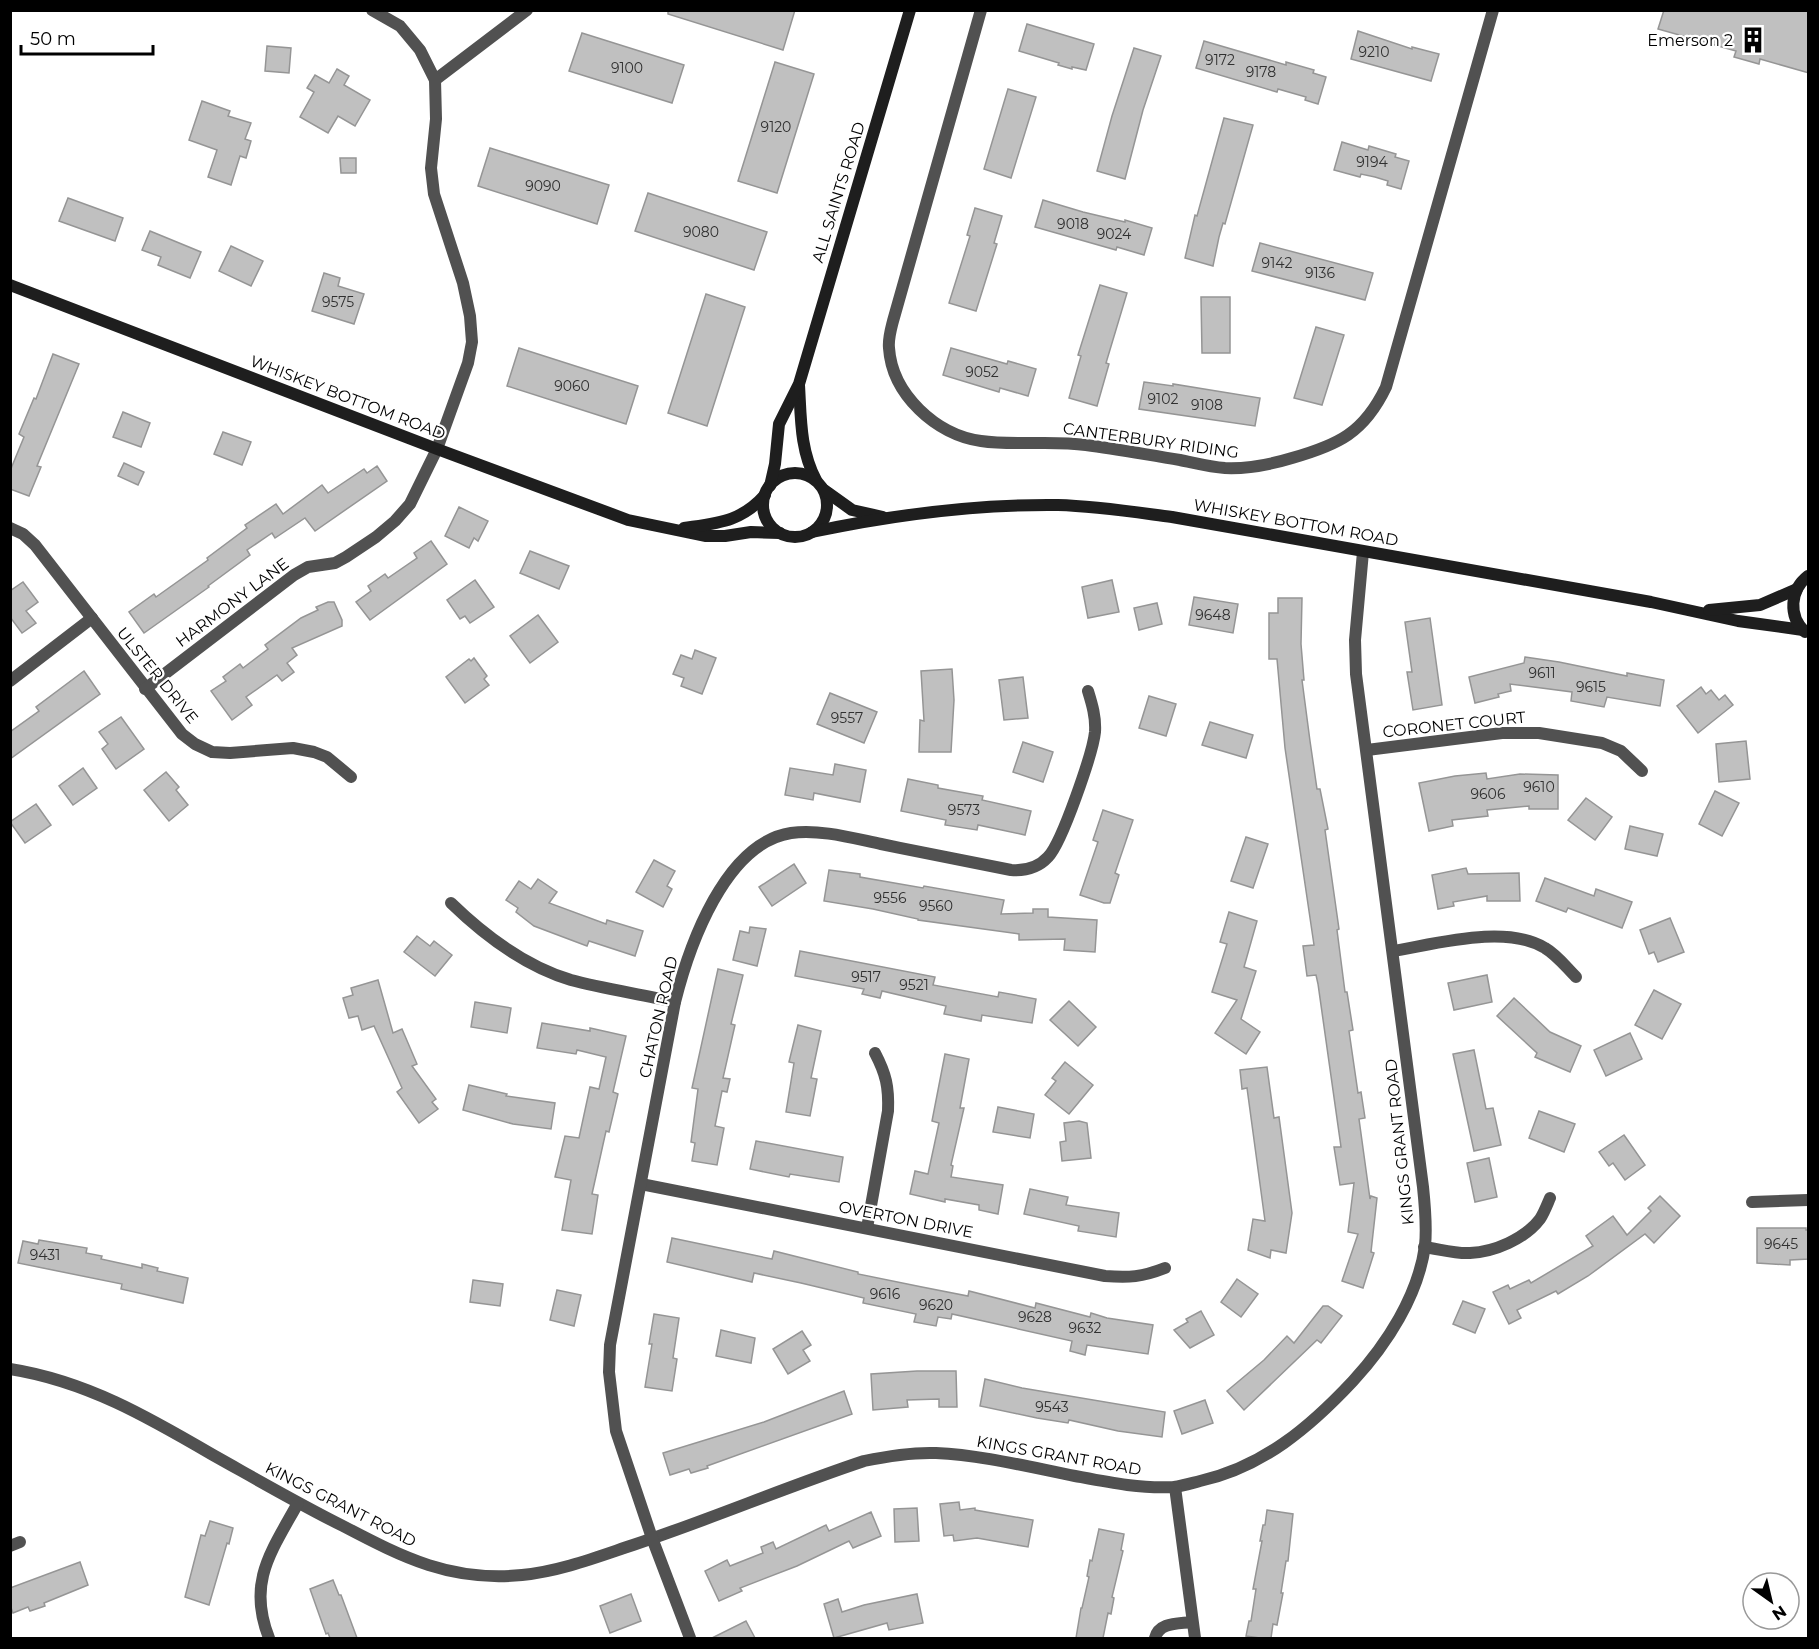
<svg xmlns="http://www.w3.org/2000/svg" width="1819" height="1649" font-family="Montserrat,sans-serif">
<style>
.building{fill:#c0c0c0;stroke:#959595;stroke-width:1.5}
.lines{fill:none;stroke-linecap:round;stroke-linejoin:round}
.street{stroke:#515151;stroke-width:12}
.secondary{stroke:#1e1e1e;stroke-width:12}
.labels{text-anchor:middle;stroke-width:4.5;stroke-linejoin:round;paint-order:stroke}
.number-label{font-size:14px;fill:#303030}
.poi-label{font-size:16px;fill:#000;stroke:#fff;text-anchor:end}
.street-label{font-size:16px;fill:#000;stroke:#fff}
</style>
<rect width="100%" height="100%" fill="#fff"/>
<g class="building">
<path d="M668 10H795L783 50 668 14Z"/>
<path d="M1664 10H1809V73L1760 59 1759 64 1734 57 1736 51 1658 29Z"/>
<path d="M1027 24 1094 44 1086 70 1072 67V69L1058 65 1059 63 1019 51Z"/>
<path d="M1358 31 1412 49V47L1439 54 1431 81 1351 59Z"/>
<path d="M582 33 684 65 672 103 569 71Z"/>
<path d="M1204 41 1286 65V62L1314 70 1313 73 1326 77 1318 104 1305 100 1306 97 1278 89 1277 92 1196 68Z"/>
<path d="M267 46 291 48 289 73 265 71Z"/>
<path d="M1134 48 1161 56 1143 110 1125 179 1097 171 1112 116Z"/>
<path d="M775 62 814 74 777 193 738 181Z"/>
<path d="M337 69 349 76 344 85 370 100 355 126 338 116 328 133 300 117 314 92 307 88 315 75 329 83Z"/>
<path d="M1008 89 1036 97 1011 178 984 169Z"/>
<path d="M202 101 230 111 228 116 251 123 245 139 251 141 246 158 240 156 231 185 208 177 217 150 189 140Z"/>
<path d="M1224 118 1253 125 1225 224 1223 223 1219 237 1213 266 1185 258 1195 215 1197 216Z"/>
<path d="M1342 142 1368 150 1369 146 1396 154 1395 157 1409 161 1401 189 1387 185 1388 181 1375 177 1361 174 1360 177 1334 170Z"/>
<path d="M490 148 609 185 597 224 478 186Z"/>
<path d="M340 158H356V173H341Z"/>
<path d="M648 193 767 232 754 270 635 231Z"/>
<path d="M68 198 123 218 115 241 59 221Z"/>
<path d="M1043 200 1083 212 1125 222V220L1152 228 1144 255 1117 247 1116 250 1035 227Z"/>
<path d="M975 208 1002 216 994 243 997 244 976 311 949 303 970 236 967 235Z"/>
<path d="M150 231 201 252 190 278 158 265 161 257 142 250Z"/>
<path d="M1260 243 1373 273 1365 300 1252 271Z"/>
<path d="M231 246 263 261 251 286 219 271Z"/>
<path d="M324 273 340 278 338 286 364 294 354 324 312 311Z"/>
<path d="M1100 285 1127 293 1106 363 1109 364 1097 406 1069 398 1081 356 1078 355Z"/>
<path d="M706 294 745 307 707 426 668 413Z"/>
<path d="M1201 297H1230V353H1202Z"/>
<path d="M1316 327 1344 335 1322 405 1294 398Z"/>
<path d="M519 348 638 386 626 424 507 386Z"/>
<path d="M951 348 1007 364 1008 361 1036 369 1028 396 1000 388 999 392 943 375Z"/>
<path d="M53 354 79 364 37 466 41 467 29 496 10 489V471L24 437 19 434 34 398 36 399Z"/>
<path d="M1144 382 1173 386V384L1260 398 1255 426 1139 409Z"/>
<path d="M123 412 150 423 141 447 113 437Z"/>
<path d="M223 432 251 442 242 465 214 454Z"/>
<path d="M124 463 144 472 138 485 118 476Z"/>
<path d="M377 466 387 481 315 531 305 518 275 538 272 533 247 550 250 555 208 586 209 587 144 633 129 612 154 594 156 597 208 560 207 558 247 528 245 525 276 504 283 514 322 485 328 493 364 469 367 473Z"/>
<path d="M459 507 488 521 478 541 474 538 469 548 445 536Z"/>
<path d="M431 541 447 564 370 620 356 602 371 591 368 586 385 574 388 578 417 558 414 553Z"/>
<path d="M530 551 569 566 559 589 520 573Z"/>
<path d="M475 580 494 607 470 623 465 616 460 619 447 600Z"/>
<path d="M1112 580 1119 612 1088 618 1082 587Z"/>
<path d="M23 582 38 602 26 611 36 623 22 633 10 617V591Z"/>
<path d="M1194 597 1238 604 1233 633 1189 625Z"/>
<path d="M1278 598H1302L1301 644 1304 680H1302L1310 741 1317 789H1320L1328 829 1325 830 1339 929 1337 930 1345 992H1347L1353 1030 1349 1031 1358 1093 1361 1092 1365 1118 1359 1119 1370 1199 1371 1196 1377 1198 1371 1252 1374 1253 1363 1288 1342 1281 1358 1234 1348 1232 1354 1183 1340 1185 1334 1147H1341L1318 984 1316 975 1307 976 1303 946 1314 945 1285 748 1277 659H1269V613H1278Z"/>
<path d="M328 602H334L342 620V626L292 648 297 655 287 663 294 672 282 681 277 675 246 697 252 705 232 720 211 691 226 681 223 677 240 664 243 668 268 649 265 645 301 618 318 610 316 607Z"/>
<path d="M1157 603 1162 624 1139 630 1134 608Z"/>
<path d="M538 615 558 642 530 663 510 636Z"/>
<path d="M1430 618 1442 705 1413 710 1407 672H1412L1405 622Z"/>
<path d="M695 650 716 658 702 694 681 686 684 678 673 674 681 655 692 659Z"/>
<path d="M1525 657 1559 662 1627 676V673L1664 680 1660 706 1607 697 1604 707 1571 701 1572 692 1510 684 1511 691 1498 694 1499 697 1475 703 1469 677 1524 663Z"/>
<path d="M474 658 487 676 484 679 489 685 465 703 446 677 469 659 471 661Z"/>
<path d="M952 669 954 700 951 752H919L920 720 924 721 921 671Z"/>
<path d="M84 671 100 694 10 759V732L39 711 36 707Z"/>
<path d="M1023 677 1028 718 1004 720 999 680Z"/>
<path d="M1701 687 1706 694 1711 690 1719 700 1725 695 1733 705 1698 733 1677 706Z"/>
<path d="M830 693 877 712 864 743 817 724Z"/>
<path d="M1149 696 1176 704 1166 736 1139 728Z"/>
<path d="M121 717 144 749 116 769 102 749 108 744 99 732Z"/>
<path d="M1210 722 1253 735 1246 758 1202 745Z"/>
<path d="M1746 741 1750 779 1719 782 1716 744Z"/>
<path d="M1023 742 1053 752 1043 782 1013 772Z"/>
<path d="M835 764 866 770 860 802 814 793 813 800 785 795 790 768 833 775Z"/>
<path d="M83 768 97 788 73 805 59 786Z"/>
<path d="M166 772 179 787 176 790 188 805 169 821 144 790Z"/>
<path d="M1486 773 1487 779 1520 774 1558 775V809H1529V806L1487 810 1488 816 1452 820 1453 826 1429 831 1419 783 1455 776Z"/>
<path d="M908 779 938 785V788L983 796 982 800 1031 811 1025 835 978 825 977 830 945 825 946 820 901 811Z"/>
<path d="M1715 791 1739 803 1722 836 1699 824Z"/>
<path d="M1586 798 1612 817 1595 840 1568 820Z"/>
<path d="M36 804 51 825 25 843 10 822Z"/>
<path d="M1103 810 1133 820 1115 873 1119 875 1110 903H1104L1080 895 1098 842 1093 840Z"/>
<path d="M1630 826 1663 834 1657 856 1625 849Z"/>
<path d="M1246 837 1268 844 1253 888 1231 881Z"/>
<path d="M654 860 675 871 667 886 672 889 663 907 636 892Z"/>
<path d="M794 864 806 883 772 906 759 887Z"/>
<path d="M1466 868 1468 874 1519 873 1520 901H1487V896L1453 902 1454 906 1438 909 1432 875Z"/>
<path d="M829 870 860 874V877L923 888 924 886 1004 900 1001 914 1033 913V909H1048V917L1097 920 1095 952 1064 950 1065 939 1019 940V934L918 920V919L873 909 824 901Z"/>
<path d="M1545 878 1594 896 1596 889 1632 902 1622 928 1568 908 1566 912 1536 901Z"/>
<path d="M538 879 557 892 549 903 606 924 607 920 643 931 635 956 589 941 587 946 534 926 516 912 518 908 506 900 519 881 531 889Z"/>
<path d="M1229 912 1257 921 1244 967 1256 971 1241 1019 1260 1032 1246 1054 1215 1033 1237 1000 1212 992 1227 944 1220 942Z"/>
<path d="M1670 918 1684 952 1658 962 1654 952 1649 954 1640 930Z"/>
<path d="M750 927 766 929 757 966 733 960 740 931 749 933Z"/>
<path d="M417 936 430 946 434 941 452 955 435 976 404 952Z"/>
<path d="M800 951 935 977 933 985 998 997 999 992 1036 999 1032 1023 982 1015 981 1021 944 1014 946 1006 882 991 880 998 862 994 864 989 795 976Z"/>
<path d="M718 969 743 975 731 1024 735 1025 723 1078 730 1079 727 1092 722 1091 715 1126 724 1128 717 1165 692 1161 695 1143 691 1142 698 1089 692 1088Z"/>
<path d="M1487 975 1492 1002 1454 1010 1448 983Z"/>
<path d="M378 980 393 1033 402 1029 417 1064 412 1066 436 1099 432 1102 438 1109 419 1123 397 1092 402 1088 374 1026 362 1030 358 1016 349 1018 343 998 353 995 351 988Z"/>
<path d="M1654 990 1681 1004 1662 1039 1635 1025Z"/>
<path d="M1514 998 1550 1032 1581 1046 1570 1072 1535 1057 1537 1053 1497 1016Z"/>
<path d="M1069 1001 1096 1027 1078 1046 1050 1020Z"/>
<path d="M475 1002 511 1008 507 1033 471 1027Z"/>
<path d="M542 1023 590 1031V1028L626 1036 613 1092 618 1094 609 1132 606 1131 592 1194 598 1195 592 1234 562 1230 571 1180 555 1177 565 1136 579 1138 590 1087 599 1089 606 1057 577 1050 576 1054 537 1048Z"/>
<path d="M798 1025 821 1031 811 1078 817 1079 810 1116 786 1112 794 1063 789 1062Z"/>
<path d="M1630 1033 1642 1059 1606 1076 1594 1050Z"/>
<path d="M1474 1050 1486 1109 1493 1108 1501 1145 1474 1151 1453 1054Z"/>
<path d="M945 1054 969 1059 960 1108H964L951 1165 953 1166 951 1177 1003 1185 998 1214 979 1210V1205L945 1199V1202L910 1194 915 1171 928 1174 939 1123 932 1121Z"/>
<path d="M1065 1062 1093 1085 1069 1114 1045 1095 1056 1081 1052 1078Z"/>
<path d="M1267 1067 1274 1118 1279 1117 1292 1213 1286 1253 1271 1250 1270 1258 1248 1250 1253 1219 1265 1221 1247 1088 1242 1089 1240 1070Z"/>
<path d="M469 1085 507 1094 506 1096 555 1103 551 1129 513 1124 463 1110Z"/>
<path d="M998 1107 1034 1114 1030 1138 993 1132Z"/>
<path d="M1539 1111 1575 1124 1564 1152 1529 1138Z"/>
<path d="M1079 1121 1087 1123 1091 1158 1062 1161 1060 1142 1066 1141 1064 1123Z"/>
<path d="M1624 1135 1645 1165 1625 1180 1613 1163 1609 1166 1599 1152Z"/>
<path d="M756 1141 843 1157 839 1182 790 1174 789 1177 750 1169Z"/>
<path d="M1489 1158 1497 1197 1475 1202 1467 1163Z"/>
<path d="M1030 1189 1068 1197 1066 1205 1119 1213 1116 1237 1078 1231 1079 1226 1024 1214Z"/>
<path d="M1660 1196 1680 1216 1654 1243 1645 1234 1588 1276 1558 1294 1556 1291 1517 1310 1521 1318 1509 1324 1493 1292 1508 1285 1510 1289 1529 1280 1531 1283 1593 1246 1586 1236 1613 1216 1627 1235 1651 1211 1648 1208Z"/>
<path d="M1757 1228H1806V1230H1809V1259L1790 1260V1265L1757 1263Z"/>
<path d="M672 1238 772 1259 774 1251 858 1272V1274L922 1287 968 1296 969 1291 1035 1308 1036 1303 1090 1317 1091 1313 1107 1318 1153 1325 1148 1354 1087 1345 1085 1355 1070 1351 1072 1341 952 1314 951 1319 938 1317 936 1326 914 1322 916 1314 863 1303 864 1298 801 1283 754 1273 752 1282 667 1262Z"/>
<path d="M39 1240 87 1248 86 1253 102 1256 101 1259 142 1268V1264L158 1268 157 1271 188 1278 183 1303 121 1289 122 1284 18 1263 23 1241 38 1244Z"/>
<path d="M1237 1279 1258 1294 1241 1317 1221 1302Z"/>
<path d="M473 1280 503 1284 500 1306 470 1302Z"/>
<path d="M557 1290 581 1295 574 1326 550 1320Z"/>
<path d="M1463 1301 1485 1309 1475 1333 1453 1324Z"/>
<path d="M1323 1306H1328L1342 1316 1321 1343 1317 1340 1244 1410 1227 1391 1264 1360 1287 1336 1294 1343Z"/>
<path d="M1201 1311 1214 1335 1190 1348 1174 1330 1188 1322 1186 1319Z"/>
<path d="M654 1314 679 1318 673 1358 677 1359 672 1391 645 1387 652 1344H649Z"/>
<path d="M721 1330 755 1338 751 1363 716 1356Z"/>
<path d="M802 1331 811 1345 803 1350 810 1361 788 1374 773 1349Z"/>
<path d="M917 1371H956L957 1407H939V1399L907 1400 908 1407 873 1410 871 1374Z"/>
<path d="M985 1379 1022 1388 1165 1412 1162 1437 1118 1431 1069 1420 1068 1423 1037 1418 980 1406Z"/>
<path d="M844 1391 852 1414 707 1466 708 1468 691 1473 689 1469 670 1475 663 1453 764 1422Z"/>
<path d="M1205 1400 1213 1423 1182 1434 1174 1411Z"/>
<path d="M959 1502 960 1510 975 1508V1510L1033 1520 1028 1547 977 1538 954 1541 953 1535 944 1536 940 1504Z"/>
<path d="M917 1508 919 1541 895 1542 894 1509Z"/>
<path d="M1267 1510 1293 1514 1288 1561H1286L1281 1593H1283L1277 1625 1273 1624 1271 1638H1260L1246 1636 1249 1621H1251L1256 1589H1253L1262 1541H1260L1263 1525H1265Z"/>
<path d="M871 1512 881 1536 853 1548 849 1541 797 1566 740 1588 742 1591 719 1601 705 1571 727 1560 730 1566 763 1553 761 1547 773 1542 776 1549 826 1525 829 1531Z"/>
<path d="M210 1521 233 1528 229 1544 227 1543 209 1605 185 1597 201 1535 205 1536Z"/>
<path d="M1099 1529 1124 1534 1121 1550 1123 1551 1112 1597 1114 1598 1111 1614 1108 1613 1103 1638H1076L1081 1608H1082L1089 1577 1087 1576 1090 1560 1092 1561Z"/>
<path d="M80 1562 88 1585 44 1603 45 1606 30 1611 28 1607 13 1613 10 1605V1588Z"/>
<path d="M333 1580 339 1595H341L357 1638H330L328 1633 326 1634 310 1589Z"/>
<path d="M631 1594 641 1621 610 1633 600 1606Z"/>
<path d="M917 1594 923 1623 889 1630 887 1623 834 1638 824 1604 838 1599 842 1612 864 1605Z"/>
<path d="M746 1621 755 1638H712Z"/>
</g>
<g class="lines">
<g class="street">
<path d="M981 10 893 321C891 329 888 339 889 348 892 394 936 435 981 441 1015 446 1051 440 1086 445 1117 449 1148 455 1180 460 1195 463 1210 467 1225 468 1248 469 1269 465 1292 458 1338 445 1364 433 1386 387L1493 10"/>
<path d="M435 80 527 10"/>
<path d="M10 528 23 534 35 545 182 734 195 744 212 752 230 753 293 748 314 752 327 757 351 777"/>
<path d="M10 681 92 618"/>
<path d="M145 689 294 575 308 567 335 563 346 557 376 537 395 521 410 504 437 449 468 363 472 342 470 316 463 283 434 194 431 168 436 119 435 80 420 50 400 26 372 10"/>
<path d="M1367 750 1502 733H1539L1602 743 1621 751 1642 771"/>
<path d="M451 903C485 936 524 966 571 980 604 989 641 994 675 1002"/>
<path d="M1393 951C1436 944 1506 924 1545 948 1557 955 1566 967 1576 977"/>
<path d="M641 1184 1105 1276C1129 1278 1142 1277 1165 1268"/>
<path d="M1752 1202 1808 1200"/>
<path d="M867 1228 888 1111C889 1087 886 1074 875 1053"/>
<path d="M1424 1247C1439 1249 1456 1254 1470 1253 1494 1252 1525 1239 1540 1219 1544 1213 1547 1205 1550 1198"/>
<path d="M10 1369C86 1381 148 1417 213 1455 256 1479 299 1504 343 1526 404 1558 451 1582 522 1575 561 1571 597 1557 633 1545 711 1519 786 1487 864 1461 888 1456 911 1452 936 1453 982 1455 1029 1467 1075 1476 1107 1482 1141 1489 1174 1487 1182 1486 1192 1483 1200 1481 1263 1467 1310 1427 1353 1381 1387 1344 1418 1296 1425 1246 1427 1227 1425 1206 1423 1187L1356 674 1355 640 1363 552"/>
<path d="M1175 1487 1195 1638"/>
<path d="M10 1546 20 1542"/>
<path d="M269 1638C247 1582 271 1552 298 1503"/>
<path d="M690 1638 652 1538 616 1431 609 1372 610 1345 675 1002C689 946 725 843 791 833 820 829 852 838 881 844 924 853 967 861 1011 870 1025 871 1038 868 1048 857 1062 843 1093 752 1095 732 1096 717 1092 704 1088 691"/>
<path d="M1155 1638C1159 1622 1178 1624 1192 1622"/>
</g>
<g class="secondary">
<path d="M10 285 437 449 628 520 705 536H725L751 532 780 533"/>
<path d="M799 385C801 418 800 450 816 480"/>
<circle cx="795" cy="505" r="32"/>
<path d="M770 486 775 464 779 424 799 384 910 10"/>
<path d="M824 490 852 510 883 517"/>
<path d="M684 528C718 523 741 522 765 495"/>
<path d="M812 532C892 515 975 504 1058 505 1096 506 1134 512 1172 517L1651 602 1738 621 1803 630"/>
<path d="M1709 610 1760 605 1797 589"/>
<path d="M1805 632C1788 616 1790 590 1808 576"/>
</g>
</g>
<defs>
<g id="building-bare" transform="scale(2.07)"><path d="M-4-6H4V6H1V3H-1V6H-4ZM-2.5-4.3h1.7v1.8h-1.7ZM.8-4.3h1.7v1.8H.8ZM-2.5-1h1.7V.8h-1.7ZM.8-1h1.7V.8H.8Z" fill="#000" stroke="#fff" stroke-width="2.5" paint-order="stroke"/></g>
</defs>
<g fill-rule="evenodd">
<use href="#building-bare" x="1753" y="40"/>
</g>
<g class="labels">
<g class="number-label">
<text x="1374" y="57">9210</text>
<text x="1220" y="65">9172</text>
<text x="627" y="73">9100</text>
<text x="1261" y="77">9178</text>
<text x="776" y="132">9120</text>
<text x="1372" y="167">9194</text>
<text x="543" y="191">9090</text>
<text x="1073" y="229">9018</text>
<text x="701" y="237">9080</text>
<text x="1114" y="239">9024</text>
<text x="1277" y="268">9142</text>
<text x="1320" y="278">9136</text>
<text x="338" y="307">9575</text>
<text x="982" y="377">9052</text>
<text x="572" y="391">9060</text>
<text x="1163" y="404">9102</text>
<text x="1207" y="410">9108</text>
<text x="1213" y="620">9648</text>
<text x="1542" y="678">9611</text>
<text x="1591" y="692">9615</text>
<text x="847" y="723">9557</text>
<text x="1539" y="792">9610</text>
<text x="1488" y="799">9606</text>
<text x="964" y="815">9573</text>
<text x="890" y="903">9556</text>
<text x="936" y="911">9560</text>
<text x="866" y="982">9517</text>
<text x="914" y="990">9521</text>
<text x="1781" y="1249">9645</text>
<text x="45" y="1260">9431</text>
<text x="885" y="1299">9616</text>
<text x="936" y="1310">9620</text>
<text x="1035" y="1322">9628</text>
<text x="1085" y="1333">9632</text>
<text x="1052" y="1412">9543</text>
</g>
<g class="poi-label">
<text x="1733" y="46">Emerson 2</text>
</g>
<g class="street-label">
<text transform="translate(838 192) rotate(-73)" y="6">ALL SAINTS ROAD</text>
<text transform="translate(348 397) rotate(21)" y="6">WHISKEY BOTTOM ROAD</text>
<text transform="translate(1151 440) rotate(8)" y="6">CANTERBURY RIDING</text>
<text transform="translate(1296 522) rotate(10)" y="6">WHISKEY BOTTOM ROAD</text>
<text transform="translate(232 602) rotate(-37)" y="6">HARMONY LANE</text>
<text transform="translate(158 675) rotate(51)" y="6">ULSTER DRIVE</text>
<text transform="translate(1454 724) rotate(-6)" y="6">CORONET COURT</text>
<text transform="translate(658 1017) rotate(-77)" y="6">CHATON ROAD</text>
<text transform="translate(1399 1142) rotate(-96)" y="6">KINGS GRANT ROAD</text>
<text transform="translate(906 1219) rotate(11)" y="6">OVERTON DRIVE</text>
<text transform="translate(1059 1455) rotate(10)" y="6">KINGS GRANT ROAD</text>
<text transform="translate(341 1504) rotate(27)" y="6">KINGS GRANT ROAD</text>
</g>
</g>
<rect width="1819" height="1649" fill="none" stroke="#000000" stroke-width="24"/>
<g transform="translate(1771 1601) rotate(146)"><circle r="28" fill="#ffffff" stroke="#999999" stroke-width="1.5"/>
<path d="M0-4.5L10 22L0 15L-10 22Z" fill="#000000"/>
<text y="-9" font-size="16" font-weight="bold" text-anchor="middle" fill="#000000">N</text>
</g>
<path d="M21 45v9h132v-9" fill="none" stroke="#000000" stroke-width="3"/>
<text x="30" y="45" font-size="18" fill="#000000" stroke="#ffffff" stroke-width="4.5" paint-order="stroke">50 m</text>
</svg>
